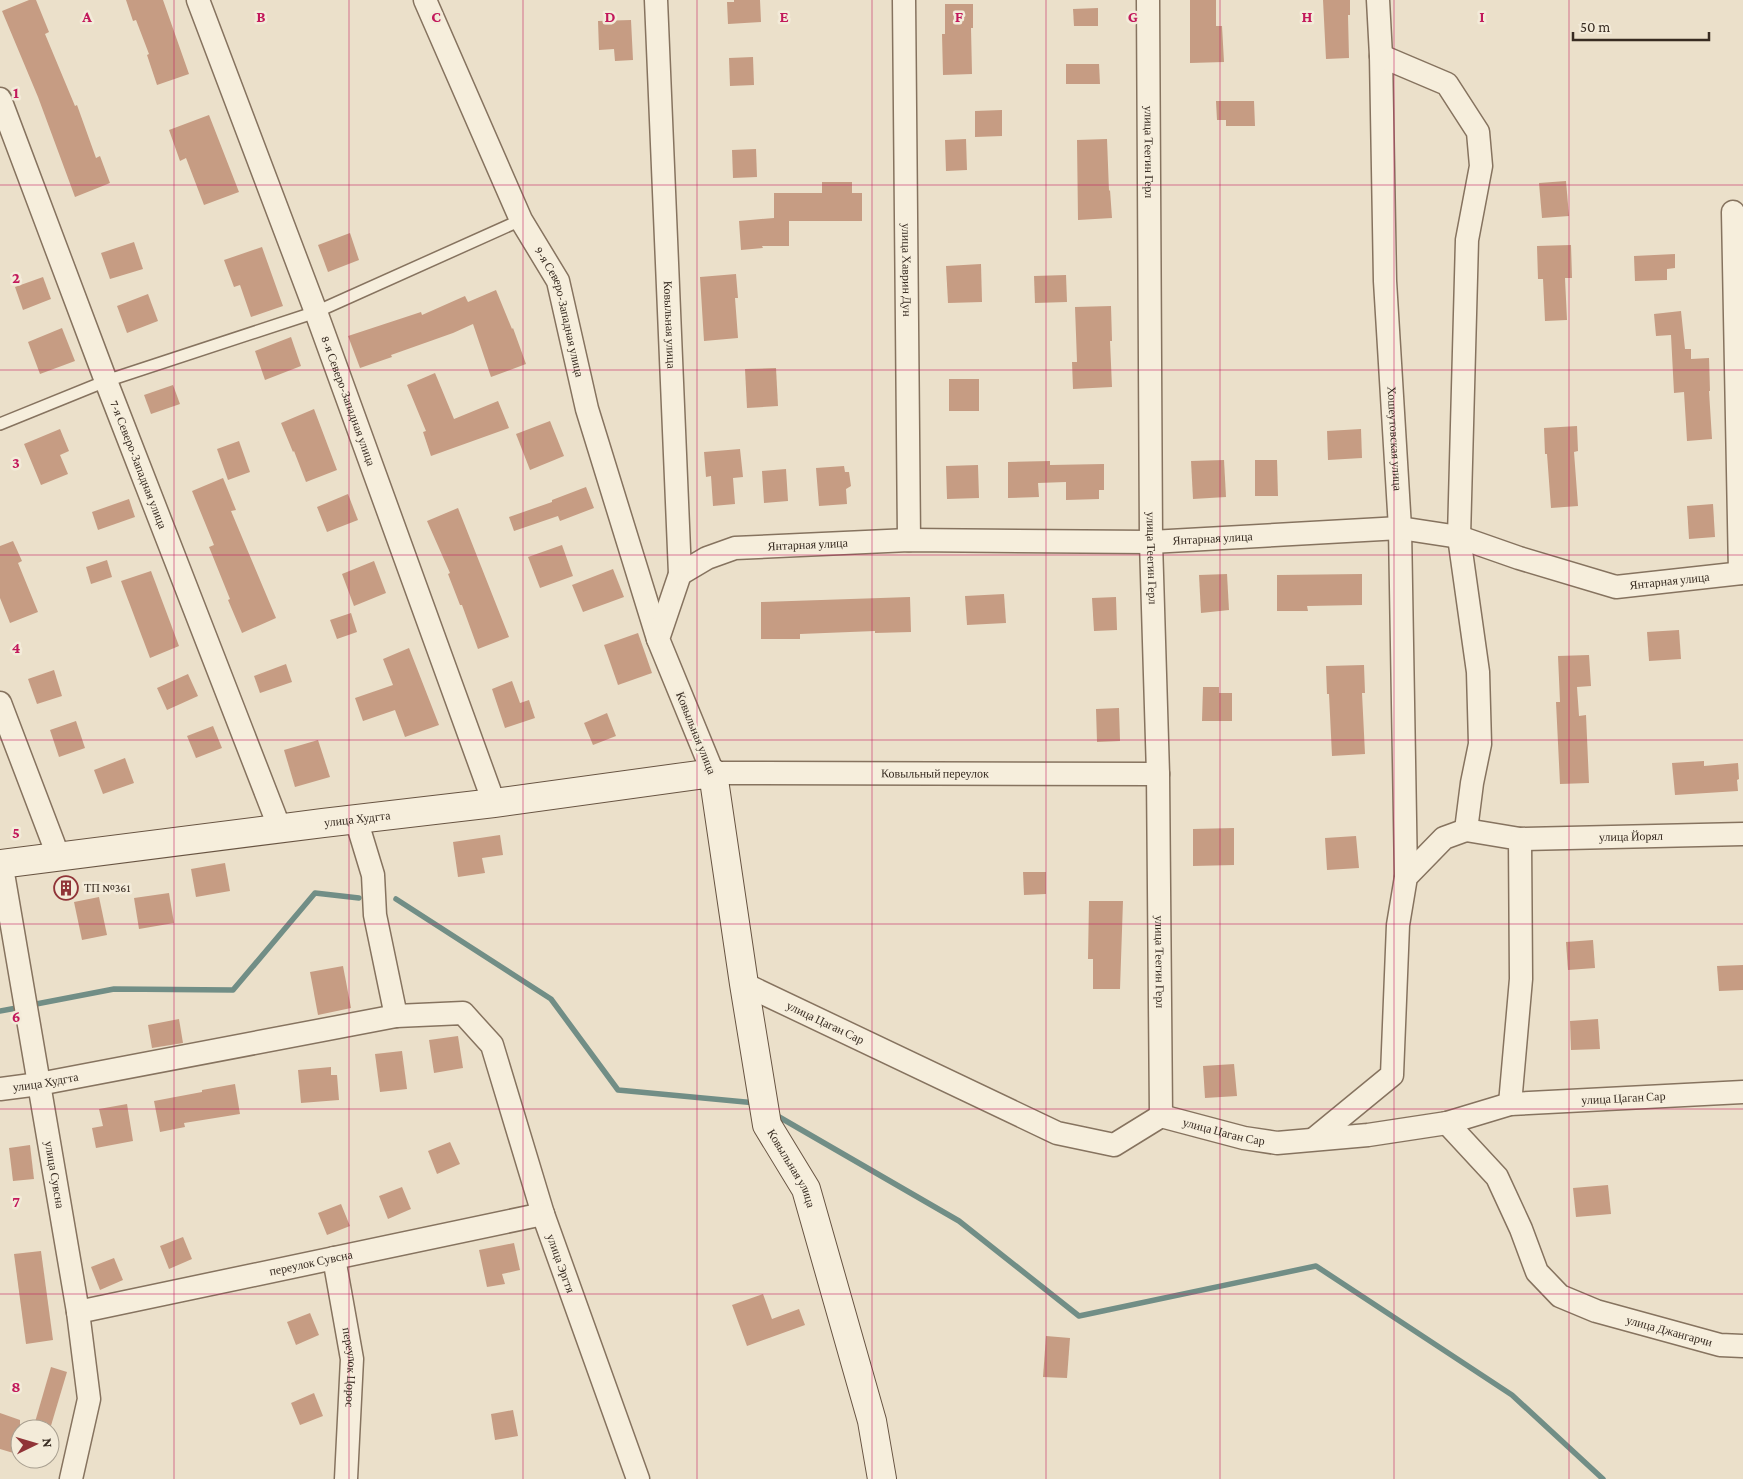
<svg xmlns="http://www.w3.org/2000/svg" width="1743" height="1479" font-family="'Crimson Pro',serif">
<style>
.lines{fill:none;stroke-linecap:round;stroke-linejoin:round}
.stream{stroke:#718e86;stroke-width:5.5}
.building{fill:#c69c83}
.lane-casing{stroke:#86735f;stroke-width:14}
.street-casing{stroke:#86735f;stroke-width:25}
.secondary-casing{stroke:#685442;stroke-width:30}
.lane{stroke:#f6eedc;stroke-width:11}
.street{stroke:#f6eedc;stroke-width:22}
.secondary{stroke:#f6eedc;stroke-width:28}
.grid{fill:none;stroke:#c2185b;stroke-width:1;stroke-opacity:0.55}
.labels{text-anchor:middle;stroke-width:5;stroke-linejoin:round;paint-order:stroke}
.street-label{font-size:12px;fill:#382c22;stroke:#f3ebd9}
.poi-label{font-size:12px;fill:#382c22;stroke:#f3ebd9;text-anchor:start}
.grid-label{font-size:16px;text-anchor:middle;font-weight:bold;fill:#c2185b;stroke:#f3ebd9;stroke-width:5;stroke-linejoin:round;paint-order:stroke}
</style>
<rect width="100%" height="100%" fill="#ebe0ca"/>
<g class="lines">
<g class="stream">
<path d="M396 899 551 999 618 1090 756 1103"/>
<path d="M31 1005 114 989 233 990 315 893 359 898"/>
<path d="M0 1011 22 1007"/>
<path d="M774 1114 959 1221 1079 1316 1316 1266 1512 1395 1603 1479"/>
</g>
</g>
<g class="building">
<path d="M29 0H36L49 32 45 34 75 106 77 105 96 158 100 156 110 183 75 197 38 97 2 11Z"/>
<path d="M126 0H163L189 74 157 85 147 55 149 54 136 20 133 21Z"/>
<path d="M734 0H760L761 22 728 24 727 2H734Z"/>
<path d="M1190 0H1216V26H1222L1224 62 1190 63Z"/>
<path d="M1323 0H1350V15H1348L1349 58 1326 59Z"/>
<path d="M945 4H973V28H971L972 74 943 75 942 34H945Z"/>
<path d="M1098 8V26H1074L1073 9Z"/>
<path d="M631 20 633 60 615 61 614 49 599 50 598 21Z"/>
<path d="M753 57 754 85 730 86 729 58Z"/>
<path d="M1066 64H1099L1100 84H1066Z"/>
<path d="M1216 101H1254L1255 126H1226V120H1217Z"/>
<path d="M1002 110V136L975 137V111Z"/>
<path d="M209 115 239 192 204 205 186 158 180 161 169 130Z"/>
<path d="M966 139 967 170 946 171 945 140Z"/>
<path d="M1107 139 1109 191 1110 190 1112 218 1078 220 1077 140Z"/>
<path d="M756 149 757 177 733 178 732 150Z"/>
<path d="M1566 181 1569 216 1542 218 1539 183Z"/>
<path d="M822 182H852V193H862V221H789V246H762L763 248 741 250 739 221 774 218V193H822Z"/>
<path d="M350 233 359 260 328 272 318 245Z"/>
<path d="M134 242 143 269 110 279 101 253Z"/>
<path d="M1571 245 1572 278H1565L1567 320 1545 321 1543 279H1538L1537 246Z"/>
<path d="M262 247 283 306 251 317 240 285 234 287 224 260Z"/>
<path d="M1675 254V268L1667 269V280L1635 281 1634 256Z"/>
<path d="M981 264 982 302 948 303 946 266Z"/>
<path d="M736 274 738 298H735L738 338 704 341 700 277Z"/>
<path d="M1066 275 1067 302 1035 303 1034 276Z"/>
<path d="M43 277 51 299 23 310 15 287Z"/>
<path d="M496 290 512 329 513 328 526 364 491 377 473 324 453 333 391 355 392 357 360 368 348 336 421 312 422 315 465 296 468 302Z"/>
<path d="M148 294 158 321 127 333 117 306Z"/>
<path d="M1111 306 1112 341H1110L1112 387 1073 389 1072 362H1077L1075 307Z"/>
<path d="M1681 311 1685 349H1691V359L1709 358 1710 391H1709L1712 439 1687 441 1684 392 1674 393 1671 335 1656 336 1654 314Z"/>
<path d="M62 328 75 361 40 374 28 342Z"/>
<path d="M291 337 301 366 265 380 255 351Z"/>
<path d="M776 368 778 406 747 408 745 369Z"/>
<path d="M435 373 454 419 498 401 509 428 431 456 423 432 426 431 407 385Z"/>
<rect x="949" y="379" width="30" height="32"/>
<path d="M173 385 180 404 151 414 144 395Z"/>
<path d="M314 409 337 470 306 482 294 451 293 452 281 423Z"/>
<path d="M550 421 564 456 530 470 516 434Z"/>
<path d="M1577 426 1578 451 1574 452 1578 506 1551 508 1547 454H1545L1544 428Z"/>
<path d="M60 429 69 451 60 455 68 474 41 485 24 444Z"/>
<path d="M1361 429 1362 458 1328 460 1327 431Z"/>
<path d="M239 441 250 472 228 480 217 449Z"/>
<path d="M740 449 743 477 733 478 735 504 713 506 711 476 706 477 704 452Z"/>
<path d="M1224 460 1226 497 1193 499 1191 461Z"/>
<path d="M1255 460H1277L1278 496H1255Z"/>
<path d="M1050 461V465L1104 464V490H1099V499L1066 500V482L1038 483 1039 497 1008 498V462Z"/>
<path d="M978 465 979 498 947 499 946 466Z"/>
<path d="M844 466 845 472H849L851 486 846 489 847 504 819 506 816 468Z"/>
<path d="M786 469 788 501 764 503 762 471Z"/>
<path d="M223 478 236 510 231 511 276 618 242 633 228 600 230 599 209 547 214 545 192 491Z"/>
<path d="M586 487 594 508 560 521 558 516 514 531 509 517 552 502V500Z"/>
<path d="M348 494 358 520 327 532 317 507Z"/>
<path d="M129 499 135 517 98 530 92 512Z"/>
<path d="M1713 504 1715 537 1689 539 1687 506Z"/>
<path d="M458 508 509 637 478 649 462 605H460L448 574 450 573 427 521Z"/>
<path d="M13 541 22 561 18 563 38 612 10 623 0 598V546Z"/>
<path d="M562 545 573 576 540 588 528 557Z"/>
<path d="M107 560 112 577 91 584 86 567Z"/>
<path d="M374 561 386 593 354 606 342 574Z"/>
<path d="M613 569 624 597 583 612 572 585Z"/>
<path d="M151 571 179 646 150 658 121 581Z"/>
<path d="M1227 574 1229 610 1201 613 1199 575Z"/>
<path d="M1362 574V605L1307 606 1308 611H1277V575Z"/>
<path d="M1004 594 1006 623 967 625 965 596Z"/>
<path d="M910 597 911 632 875 633V631L800 634V639H761V602Z"/>
<path d="M1116 597 1117 630 1094 631 1092 598Z"/>
<path d="M351 613 357 632 337 639 330 620Z"/>
<path d="M1679 630 1681 659 1649 661 1647 632Z"/>
<path d="M638 633 652 673 618 685 604 645Z"/>
<path d="M409 648 439 725 405 737 395 710 363 721 355 698 393 685 383 659Z"/>
<path d="M1589 655 1591 686 1577 687 1579 716 1586 715 1589 783 1560 784 1556 702H1560L1558 656Z"/>
<path d="M286 664 292 682 260 693 254 676Z"/>
<path d="M1364 665 1365 693H1362L1365 754 1332 756 1329 694H1327L1326 666Z"/>
<path d="M54 670 62 696 37 704 28 679Z"/>
<path d="M188 674 198 696 167 710 157 688Z"/>
<path d="M512 681 520 703 529 700 535 718 505 728 492 689Z"/>
<path d="M1203 687H1219V693H1232V721H1202Z"/>
<path d="M1119 708 1120 741 1097 742 1096 709Z"/>
<path d="M607 713 616 736 593 745 584 723Z"/>
<path d="M76 721 85 748 59 757 50 730Z"/>
<path d="M213 726 222 748 196 758 187 736Z"/>
<path d="M318 740 330 777 295 787 284 750Z"/>
<path d="M125 758 134 783 103 794 94 770Z"/>
<path d="M1704 761V766L1738 763 1739 779 1737 780 1738 791 1675 795 1672 763Z"/>
<path d="M1234 828V865L1193 866V829Z"/>
<path d="M500 835 503 855 482 858 485 873 458 877 453 842Z"/>
<path d="M1356 836 1359 868 1327 870 1325 838Z"/>
<path d="M225 863 230 891 196 897 191 869Z"/>
<path d="M1023 872H1046V894L1024 895Z"/>
<path d="M169 893 174 923 139 929 134 898Z"/>
<path d="M99 897 107 935 82 940 74 902Z"/>
<path d="M1089 901H1123L1120 989H1093V959H1088Z"/>
<path d="M1593 940 1595 968 1568 970 1566 942Z"/>
<path d="M1743 965V990L1719 991 1717 966Z"/>
<path d="M343 966 351 1008 318 1015 310 972Z"/>
<path d="M179 1019 183 1043 152 1048 148 1025Z"/>
<path d="M1598 1019 1600 1049 1571 1050 1570 1021Z"/>
<path d="M458 1036 463 1068 434 1073 429 1040Z"/>
<path d="M402 1051 407 1089 380 1092 375 1054Z"/>
<path d="M1234 1064 1237 1096 1205 1098 1203 1066Z"/>
<path d="M331 1067V1075H337L339 1100 301 1103 298 1070Z"/>
<path d="M235 1084 240 1114 184 1123 185 1127 160 1132 154 1101 202 1092V1090Z"/>
<path d="M127 1104 133 1141 96 1148 92 1128 103 1126 99 1109Z"/>
<path d="M450 1142 460 1164 437 1174 428 1151Z"/>
<path d="M30 1145 34 1179 13 1181 9 1148Z"/>
<path d="M1608 1185 1611 1214 1576 1217 1573 1188Z"/>
<path d="M402 1187 411 1209 388 1219 379 1196Z"/>
<path d="M341 1204 350 1226 327 1235 318 1213Z"/>
<path d="M183 1237 192 1259 169 1269 160 1246Z"/>
<path d="M514 1243 520 1270 502 1274 505 1284 487 1287 479 1250Z"/>
<path d="M41 1251 53 1340 26 1344 14 1254Z"/>
<path d="M114 1258 123 1280 100 1290 91 1267Z"/>
<path d="M763 1294 772 1319 799 1309 805 1325 747 1346 732 1305Z"/>
<path d="M310 1313 319 1335 296 1345 287 1322Z"/>
<path d="M1046 1336 1070 1338 1067 1378 1043 1377Z"/>
<path d="M51 1367 67 1372 50 1429H33Z"/>
<path d="M314 1393 323 1416 300 1425 291 1403Z"/>
<path d="M513 1410 518 1436 495 1440 491 1414Z"/>
<path d="M0 1413 20 1420V1455L0 1449Z"/>
</g>
<g class="lines">
<g class="lane-casing">
<path id="lane" d="M0 424 106 381 316 312 521 220"/>
</g>
<g class="street-casing">
<g id="street">
<path id="s1" d="M198 0 316 312 494 803"/>
<path id="s2" d="M425 0 521 220 558 281 587 409 658 639"/>
<path id="s3" d="M656 0 680 574 658 639 713 773 1158 774"/>
<path id="s4" d="M904 0 909 540"/>
<path id="s5" d="M1148 0 1151 542 1158 774 1161 1116"/>
<path id="s6" d="M1378 0 1381 56 1385 281 1400 528 1406 877"/>
<path d="M1381 56 1447 84 1478 132 1481 166 1467 240 1459 537 1478 672 1480 744 1472 783 1466 830 1520 839 1521 979 1510 1104"/>
<path id="s7" d="M0 99 106 381 280 829"/>
<path d="M1733 212 1740 573"/>
<path id="s8" d="M680 574 707 558 735 548 909 540 1151 542 1400 528 1459 537 1519 558 1616 587 1743 573"/>
<path d="M0 703 59 858"/>
<path d="M356 819 373 875 375 915 396 1016"/>
<path id="s9" d="M1520 839 1743 834"/>
<path id="s10" d="M0 871 4 879 78 1312 89 1399 71 1479"/>
<path id="s11" d="M744 984 1057 1133 1114 1145 1161 1116 1244 1138 1277 1143 1368 1135 1447 1123 1510 1104 1743 1092"/>
<path id="s12" d="M0 1089 39 1084 396 1016 463 1013 492 1045 543 1214 638 1479"/>
<path id="s13" d="M1447 1123 1497 1177 1521 1229 1537 1272 1560 1296 1596 1311 1720 1345 1743 1346"/>
<path d="M1314 1139 1392 1075 1398 925 1406 877 1444 838 1466 830"/>
<path id="s14" d="M334 1258 352 1359 346 1479"/>
<path id="s15" d="M78 1312 543 1214"/>
</g>
</g>
<g class="secondary-casing">
<g id="secondary">
<path id="s16" d="M0 864 323 823 494 803 713 773 744 984 767 1125 806 1189 872 1421 882 1479"/>
</g>
</g>
<use href="#lane" class="lane"/>
<use href="#street" class="street"/>
<use href="#secondary" class="secondary"/>
</g>
<path class="grid" d="M174 0V1479M349 0V1479M523 0V1479M697 0V1479M872 0V1479M1046 0V1479M1220 0V1479M1394 0V1479M1569 0V1479M0 185H1743M0 370H1743M0 555H1743M0 740H1743M0 924H1743M0 1109H1743M0 1294H1743"/>
<defs>
<g id="building-ring" transform="scale(1.25)"><circle r="9.5" fill="#f3ebd9" stroke="#903438" stroke-width="1.5"/><path d="M-4-6H4V6H1V3H-1V6H-4ZM-2.5-4.3h1.7v1.8h-1.7ZM.8-4.3h1.7v1.8H.8ZM-2.5-1h1.7V.8h-1.7ZM.8-1h1.7V.8H.8Z" fill="#903438"/></g>
</defs>
<g fill-rule="evenodd">
<use href="#building-ring" x="66" y="888"/>
</g>
<g class="labels">
<g class="street-label">
<text dy="4" stroke="none"><textPath href="#s5" startOffset="152">улица Теегин Герл</textPath></text>
<text dy="4" stroke="none"><textPath href="#s4" startOffset="270">улица Хаврин Дун</textPath></text>
<text dy="4" stroke="none"><textPath href="#s2" startOffset="341">9-я Северо-Западная улица</textPath></text>
<text dy="4" stroke="none"><textPath href="#s3" startOffset="325">Ковыльная улица</textPath></text>
<text dy="4" stroke="none"><textPath href="#s1" startOffset="428">8-я Северо-Западная улица</textPath></text>
<text dy="4" stroke="none"><textPath href="#s6" startOffset="439">Хошеутовская улица</textPath></text>
<text dy="4" stroke="none"><textPath href="#s7" startOffset="391">7-я Северо-Западная улица</textPath></text>
<text dy="4" stroke="none"><textPath href="#s8" startOffset="539">Янтарная улица</textPath></text>
<text dy="4" stroke="none"><textPath href="#s8" startOffset="134">Янтарная улица</textPath></text>
<text dy="4" stroke="none"><textPath href="#s5" startOffset="558">улица Теегин Герл</textPath></text>
<text dy="4" stroke="none"><textPath href="#s8" startOffset="1005">Янтарная улица</textPath></text>
<text transform="translate(696 733) rotate(68)" y="4">Ковыльная улица</text>
<text dy="4" stroke="none"><textPath href="#s3" startOffset="1010">Ковыльный переулок</textPath></text>
<text dy="4" stroke="none"><textPath href="#s16" startOffset="360">улица Худгта</textPath></text>
<text dy="4" stroke="none"><textPath href="#s9" startOffset="111">улица Йорял</textPath></text>
<text dy="4" stroke="none"><textPath href="#s5" startOffset="962">улица Теегин Герл</textPath></text>
<text dy="4" stroke="none"><textPath href="#s11" startOffset="90">улица Цаган Сар</textPath></text>
<text dy="4" stroke="none"><textPath href="#s12" startOffset="46">улица Худгта</textPath></text>
<text dy="4" stroke="none"><textPath href="#s11" startOffset="930">улица Цаган Сар</textPath></text>
<text dy="4" stroke="none"><textPath href="#s11" startOffset="525">улица Цаган Сар</textPath></text>
<text dy="4" stroke="none"><textPath href="#s16" startOffset="1125">Ковыльная улица</textPath></text>
<text dy="4" stroke="none"><textPath href="#s10" startOffset="309">улица Сувсна</textPath></text>
<text dy="4" stroke="none"><textPath href="#s15" startOffset="238">переулок Сувсна</textPath></text>
<text dy="4" stroke="none"><textPath href="#s12" startOffset="742">улица Эргтя</textPath></text>
<text dy="4" stroke="none"><textPath href="#s13" startOffset="325">улица Джангарчи</textPath></text>
<text dy="4" stroke="none"><textPath href="#s14" startOffset="111">переулок Цорос</textPath></text>
</g>
<g class="poi-label">
<text x="84" y="892">ТП №361</text>
</g>
</g>
<g class="grid-label">
<text x="87" y="22">A</text>
<text x="261" y="22">B</text>
<text x="436" y="22">C</text>
<text x="610" y="22">D</text>
<text x="784" y="22">E</text>
<text x="959" y="22">F</text>
<text x="1133" y="22">G</text>
<text x="1307" y="22">H</text>
<text x="1482" y="22">I</text>
<text x="16" y="98">1</text>
<text x="16" y="283">2</text>
<text x="16" y="468">3</text>
<text x="16" y="653">4</text>
<text x="16" y="838">5</text>
<text x="16" y="1022">6</text>
<text x="16" y="1207">7</text>
<text x="16" y="1392">8</text>
</g>
<g transform="translate(35 1444) rotate(85)"><circle r="24" fill="#f3ebd9" stroke="#a89f90"/>
<path d="M0-4L9 19L0 12L-9 19Z" fill="#903438"/>
<text y="-8" font-size="14" font-weight="bold" text-anchor="middle" fill="#382c22">N</text>
</g>
<path d="M1573 32v8h136v-8" fill="none" stroke="#382c22" stroke-width="2.5"/>
<text x="1580" y="32" font-size="15" fill="#382c22" stroke="#f3ebd9" stroke-width="4" paint-order="stroke">50 m</text>
</svg>
